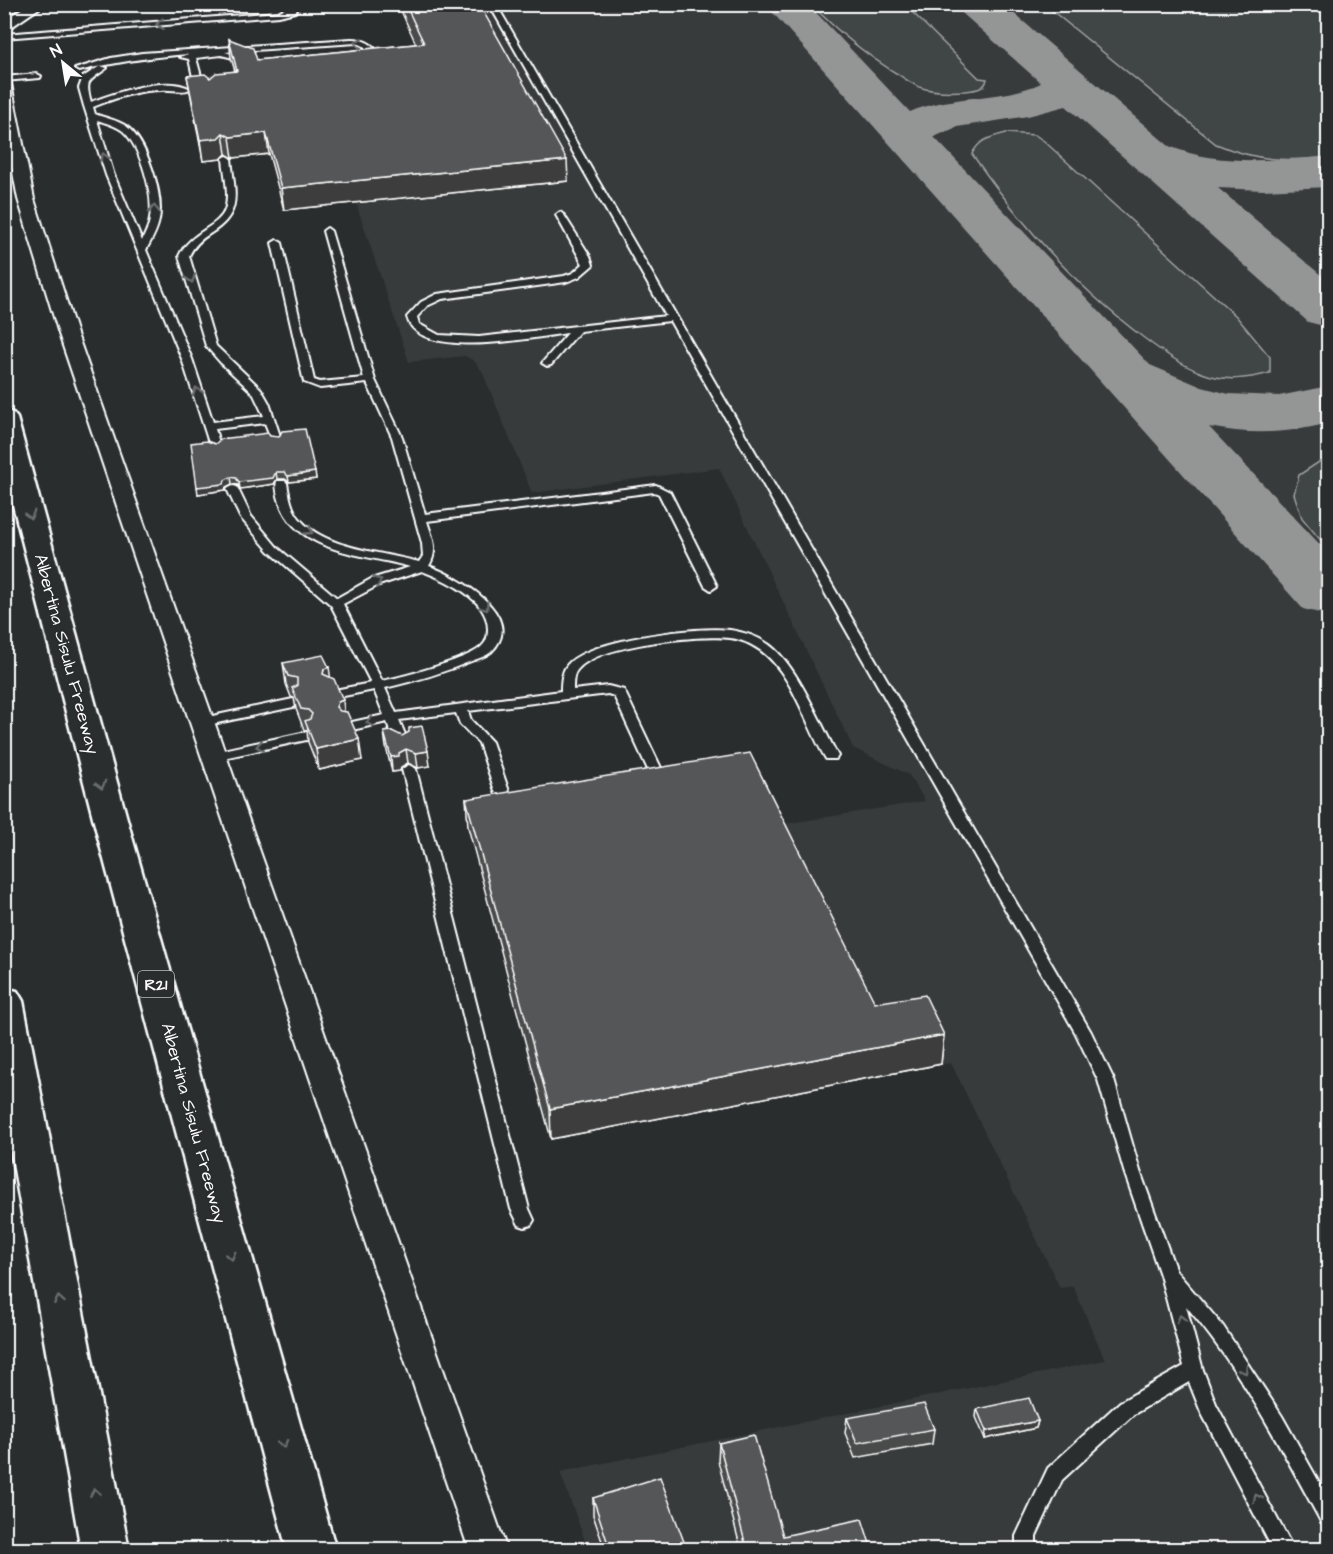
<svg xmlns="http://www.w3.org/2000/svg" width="1333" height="1554" font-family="'Architects Daughter',sans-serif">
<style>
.built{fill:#373a3b}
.green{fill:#414445;stroke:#a0a2a2;stroke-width:1.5}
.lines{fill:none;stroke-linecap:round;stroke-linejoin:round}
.taxiway{fill:#949696;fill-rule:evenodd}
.lane-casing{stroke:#fff;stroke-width:4}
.street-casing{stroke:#fff;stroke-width:4}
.highway-casing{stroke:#fff;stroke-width:5}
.lane{fill:#2a2d2e;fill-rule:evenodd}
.street{fill:#2a2d2e;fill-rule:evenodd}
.highway{fill:#2a2d2e;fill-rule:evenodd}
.wall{fill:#494b4c;stroke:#fff;stroke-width:1.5}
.shaded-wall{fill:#3c3d3e;stroke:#fff;stroke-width:1.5}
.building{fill:#555758;stroke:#fff;stroke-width:1.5}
.oneway{stroke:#6a6c6d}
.labels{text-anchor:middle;stroke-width:4.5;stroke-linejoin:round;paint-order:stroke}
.shield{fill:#2a2d2e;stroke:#bfc0c0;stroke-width:1.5}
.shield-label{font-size:16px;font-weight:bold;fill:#fff}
.street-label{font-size:18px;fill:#fff;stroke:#2a2d2e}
</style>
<rect width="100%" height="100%" fill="#2a2d2e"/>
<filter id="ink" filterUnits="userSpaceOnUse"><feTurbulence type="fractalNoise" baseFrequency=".0167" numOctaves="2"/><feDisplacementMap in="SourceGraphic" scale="12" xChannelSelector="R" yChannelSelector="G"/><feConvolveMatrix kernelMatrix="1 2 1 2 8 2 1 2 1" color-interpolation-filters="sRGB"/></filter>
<g filter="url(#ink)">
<path class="built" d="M356 5H1328V1549H588L560 1472 1105 1360 1073 1286 1060 1288 951 1063 551 1139 468 827 772 826 925 801 909 775 853 748 719 468 532 493 482 371 474 361 465 356 409 362 356 203 284 210 269 155 255 156 442 61 420 8 361 13Z"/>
<g class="green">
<path d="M812 5H905L979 78 987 79C985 90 974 90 965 91 950 92 933 92 919 87 912 84 905 79 899 75 866 55 838 32 812 5Z"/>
<path d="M1045 5H1328V157C1286 162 1257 161 1216 144Z"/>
<path d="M1006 133 1035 135 1044 141 1236 316 1270 357V373C1247 379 1225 382 1202 373 1181 365 1161 351 1144 338 1076 287 1020 223 972 154 979 139 991 137 1006 133Z"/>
<path d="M1328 461V549L1302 518 1294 494 1299 475 1319 462Z"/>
</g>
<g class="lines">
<path class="taxiway" d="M765 4H808L910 112C951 94 1003 101 1041 83L962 13 957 4H1003L1169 146C1219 167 1276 159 1328 157V187L1263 190 1218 188 1328 281V327L1308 322 1066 106 1028 116 957 127 934 137 1150 365 1202 387 1229 394 1279 396 1328 386V423C1288 434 1250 435 1209 427L1328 553V615L1303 609Z"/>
<g class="lane-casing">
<g id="lane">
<path d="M294 4H302L295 12 279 16 4 38V34L278 12Z"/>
<path d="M489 4H496L1091 1032 1114 1080 1140 1171 1176 1271 1223 1326 1282 1416 1328 1498V1525L1321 1522C1281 1448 1242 1371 1186 1306L1203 1370 1216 1404 1294 1550H1273L1201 1412 1189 1382 1134 1414 1062 1480 1036 1536V1550H1016V1536L1048 1468 1120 1402 1184 1366 1160 1275 1124 1171 1098 1080 1075 1032 670 321 580 331 551 365 547 366 542 363 568 333C535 337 418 362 407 317L421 302 437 294 564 276 573 273 583 264 556 215 560 212 564 215 590 256 593 265 579 277 566 282 442 299 427 306 417 317 419 324 439 335 479 337 666 316Z"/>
<path d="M351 39C365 39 379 46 380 61L368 64V60L373 58C369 50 365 45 356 43L225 52 250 59 246 61 221 55 196 58 201 76 211 88 207 90 193 77 189 59 180 57 188 54C150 57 116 62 79 71L75 69 111 58 142 53Z"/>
<path d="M100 66 107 68C90 81 84 79 91 102 115 93 167 75 190 89 183 93 171 89 162 90 138 90 115 98 93 107L95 114C105 118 117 120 126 126 147 141 164 195 159 220 157 231 151 241 146 250L192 359 213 422 264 416 253 393 220 362 206 346 179 256C190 232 219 227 225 210 230 194 224 174 223 158L227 156 231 158C234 191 244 213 211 233 201 239 194 245 189 256L216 346 261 389 269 403 281 439 280 441H272L265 423 215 429 220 446 215 449 210 446 182 359 106 175 84 106 79 88 83 77ZM97 120C106 123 115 125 123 131 141 147 154 195 150 219 149 227 145 234 142 241L114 175Z"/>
<path d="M37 74 41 76 40 78 4 81V77Z"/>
<path d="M327 228 331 231 375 380 402 437 425 514 656 485 670 492 717 586 711 590 705 586 659 494 654 492 427 521C432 538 439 549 429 566 455 575 529 616 491 652 486 656 480 658 474 660 445 672 416 681 385 688L396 713 561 691C561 680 562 669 570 662 596 639 696 626 730 630 743 632 757 636 768 644 797 664 821 725 838 756L836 759H826C806 726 792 672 760 650 751 644 741 639 730 638 699 634 600 645 579 668 573 673 573 682 573 690L608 686 624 690 663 772 661 775H651L649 772 614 696 608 694 468 711 471 720 492 742 515 809 508 813 501 809 479 743 460 724 456 713 399 720 409 744 402 748 395 744 387 722 348 731 343 730 341 727 343 724 384 715 374 690 334 698 328 694 329 691 371 683 331 605 269 551 240 517 227 489 233 486 237 487 251 516 277 547 337 598 371 579 410 567C367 554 298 554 280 503 278 496 275 487 277 481H285L287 483C289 495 291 508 299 518 323 549 384 552 419 562L423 556 422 543 392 437 367 383 320 388 304 382 272 243 277 240 282 243 314 380 320 382 364 378 323 231ZM422 571C445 580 488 598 488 629 488 635 487 642 482 646 471 659 401 677 382 681L343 604 379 585Z"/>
<path d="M293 699 298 700 299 703 298 706 203 726 196 722 203 718Z"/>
<path d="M306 732 311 733 313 736 311 739 214 760 207 756 214 752Z"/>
<path d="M409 765 416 769 529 1209 534 1220 531 1225 525 1227 519 1225 511 1209 402 769Z"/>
</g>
</g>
<g class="street-casing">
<g id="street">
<path d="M29 4H45L4 32V20Z"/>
<path d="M4 80 11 84 34 199 77 334 507 1550H469L59 334 18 199 4 126Z"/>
</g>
</g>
<g class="highway-casing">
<g id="highway">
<path d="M4 410 13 413 17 418 132 837 336 1550H287L98 837 4 470Z"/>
<path d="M4 988 17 991 23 1001 129 1550H81L4 1112Z"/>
</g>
</g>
<use href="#lane" class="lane"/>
<use href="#street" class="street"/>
<use href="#highway" class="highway"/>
</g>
<g class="wall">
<path d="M398 4H479L568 181 284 210 269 154 233 158 226 154 221 159 203 161 187 76 210 78 235 71 231 58 229 39 257 60 416 44Z"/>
<path d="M270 436 315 472 316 479 289 482 285 479H277L274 484 240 489 238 485 232 484 226 487 225 490 198 494 215 444Z"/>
<path d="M283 663 330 677 344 711 362 760 319 770 308 742 307 730H304L296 709 294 698 291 697 286 684Z"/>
<path d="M392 731 430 766 418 768 408 763 401 767 400 771 392 772 386 747 384 732Z"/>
<path d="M466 799 875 1003 944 1035 941 1064 551 1139 468 827Z"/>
<path d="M977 1409 1038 1421 1036 1428 985 1439 976 1417Z"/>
<path d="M847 1418 934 1429 932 1444 855 1458 845 1433Z"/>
<path d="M719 1443 783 1536 872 1550H741L718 1461Z"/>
<path d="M593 1498 687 1550H605L593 1515Z"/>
</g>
<g class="shaded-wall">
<path d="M223 133 226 154 221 159 203 161 200 140Z"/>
<path d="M266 133 269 154 233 158 230 137Z"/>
<path d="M567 160 568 181 284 210 281 188Z"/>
<path d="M276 472 277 479 274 484 240 489 239 482Z"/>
<path d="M315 472 316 479 289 482 288 476Z"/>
<path d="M231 477 232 484 226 487 225 490 198 494 197 487Z"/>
<path d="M329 667 332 688 323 674 324 669Z"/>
<path d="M343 700 345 721 336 707 338 702Z"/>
<path d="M359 739 362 760 319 770 316 749Z"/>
<path d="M406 749 408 763 401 767 400 771 392 772 391 757Z"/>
<path d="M428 751 430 766 418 768 416 753Z"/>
<path d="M944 1035 941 1064 551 1139 550 1109Z"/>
<path d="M1038 1421 1036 1428 985 1439 986 1431Z"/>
</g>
<g class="building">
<path d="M405 4H479L567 160 281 188 266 133 230 137 223 133 218 138 200 140 187 76 205 74 210 78 216 73 237 71 229 39 253 48 257 60 424 43Z"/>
<path d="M305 429 315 472 288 476 284 472H276L273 478 239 482 236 478 231 477 225 480 224 484 197 487 191 443 207 441 215 444 221 439 268 433 270 436 279 437 282 431Z"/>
<path d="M323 655 329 667 324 669 323 674 334 679 343 700 338 702 336 707 340 711 347 712 359 739 316 749 305 721 310 719 312 714 308 710 301 709 292 688 297 686V678L288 676 283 663Z"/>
<path d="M422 726 428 751 416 753 406 749 399 753V756L391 757 384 732 392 731 402 736 409 732V728Z"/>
<path d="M750 753 875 1003 925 995 944 1035 550 1109 466 799Z"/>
<path d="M1029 1398 1038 1421 986 1431 977 1409Z"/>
<path d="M924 1404 934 1429 857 1443 847 1418Z"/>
<path d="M754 1435 783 1536 862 1519 872 1550H747L719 1443Z"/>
<path d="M660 1477 687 1550H610L593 1498Z"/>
</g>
<defs><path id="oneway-chevron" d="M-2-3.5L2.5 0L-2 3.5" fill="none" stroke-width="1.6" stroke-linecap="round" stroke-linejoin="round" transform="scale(1.5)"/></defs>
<g class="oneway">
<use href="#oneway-chevron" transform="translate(160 24) rotate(175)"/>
<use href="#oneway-chevron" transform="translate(358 43) rotate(-172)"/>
<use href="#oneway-chevron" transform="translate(104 157) rotate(-107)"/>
<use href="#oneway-chevron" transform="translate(154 209) rotate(-92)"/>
<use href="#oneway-chevron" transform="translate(191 279) rotate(72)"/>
<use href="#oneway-chevron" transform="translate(197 391) rotate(-108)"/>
<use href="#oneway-chevron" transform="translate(30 515) rotate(75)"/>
<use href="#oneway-chevron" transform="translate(309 531) rotate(33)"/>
<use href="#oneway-chevron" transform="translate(378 581) rotate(-23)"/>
<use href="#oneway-chevron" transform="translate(485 607) rotate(54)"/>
<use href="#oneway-chevron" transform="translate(370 722) rotate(168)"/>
<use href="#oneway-chevron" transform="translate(260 746) rotate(168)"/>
<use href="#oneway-chevron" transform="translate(101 785) rotate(75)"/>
<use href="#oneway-chevron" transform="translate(231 1256) rotate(75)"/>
<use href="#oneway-chevron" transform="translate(59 1300) rotate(-100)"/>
<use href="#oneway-chevron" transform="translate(1181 1319) rotate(-105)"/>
<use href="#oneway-chevron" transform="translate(1244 1370) rotate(59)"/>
<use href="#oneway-chevron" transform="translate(283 1444) rotate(75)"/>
<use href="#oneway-chevron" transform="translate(95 1492) rotate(-100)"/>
<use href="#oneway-chevron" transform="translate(1257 1498) rotate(-118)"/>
</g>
</g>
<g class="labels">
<rect class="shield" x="138" y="971" width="36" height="26" rx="4.5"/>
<g class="shield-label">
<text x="156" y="990">R21</text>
</g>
<g class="street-label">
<text transform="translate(67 654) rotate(75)" y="6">Albertina Sisulu Freeway</text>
<text transform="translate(194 1123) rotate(75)" y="6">Albertina Sisulu Freeway</text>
</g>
</g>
<rect width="1333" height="1554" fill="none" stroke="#2a2d2e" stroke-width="24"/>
<rect x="12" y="12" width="1309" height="1530" fill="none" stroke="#fff" stroke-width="2" filter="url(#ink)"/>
<g transform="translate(63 63) rotate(330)" stroke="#2a2d2e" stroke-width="4.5" paint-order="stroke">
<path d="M0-4.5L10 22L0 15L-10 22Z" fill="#ffffff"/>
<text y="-9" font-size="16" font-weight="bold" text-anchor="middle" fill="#ffffff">N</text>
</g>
</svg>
